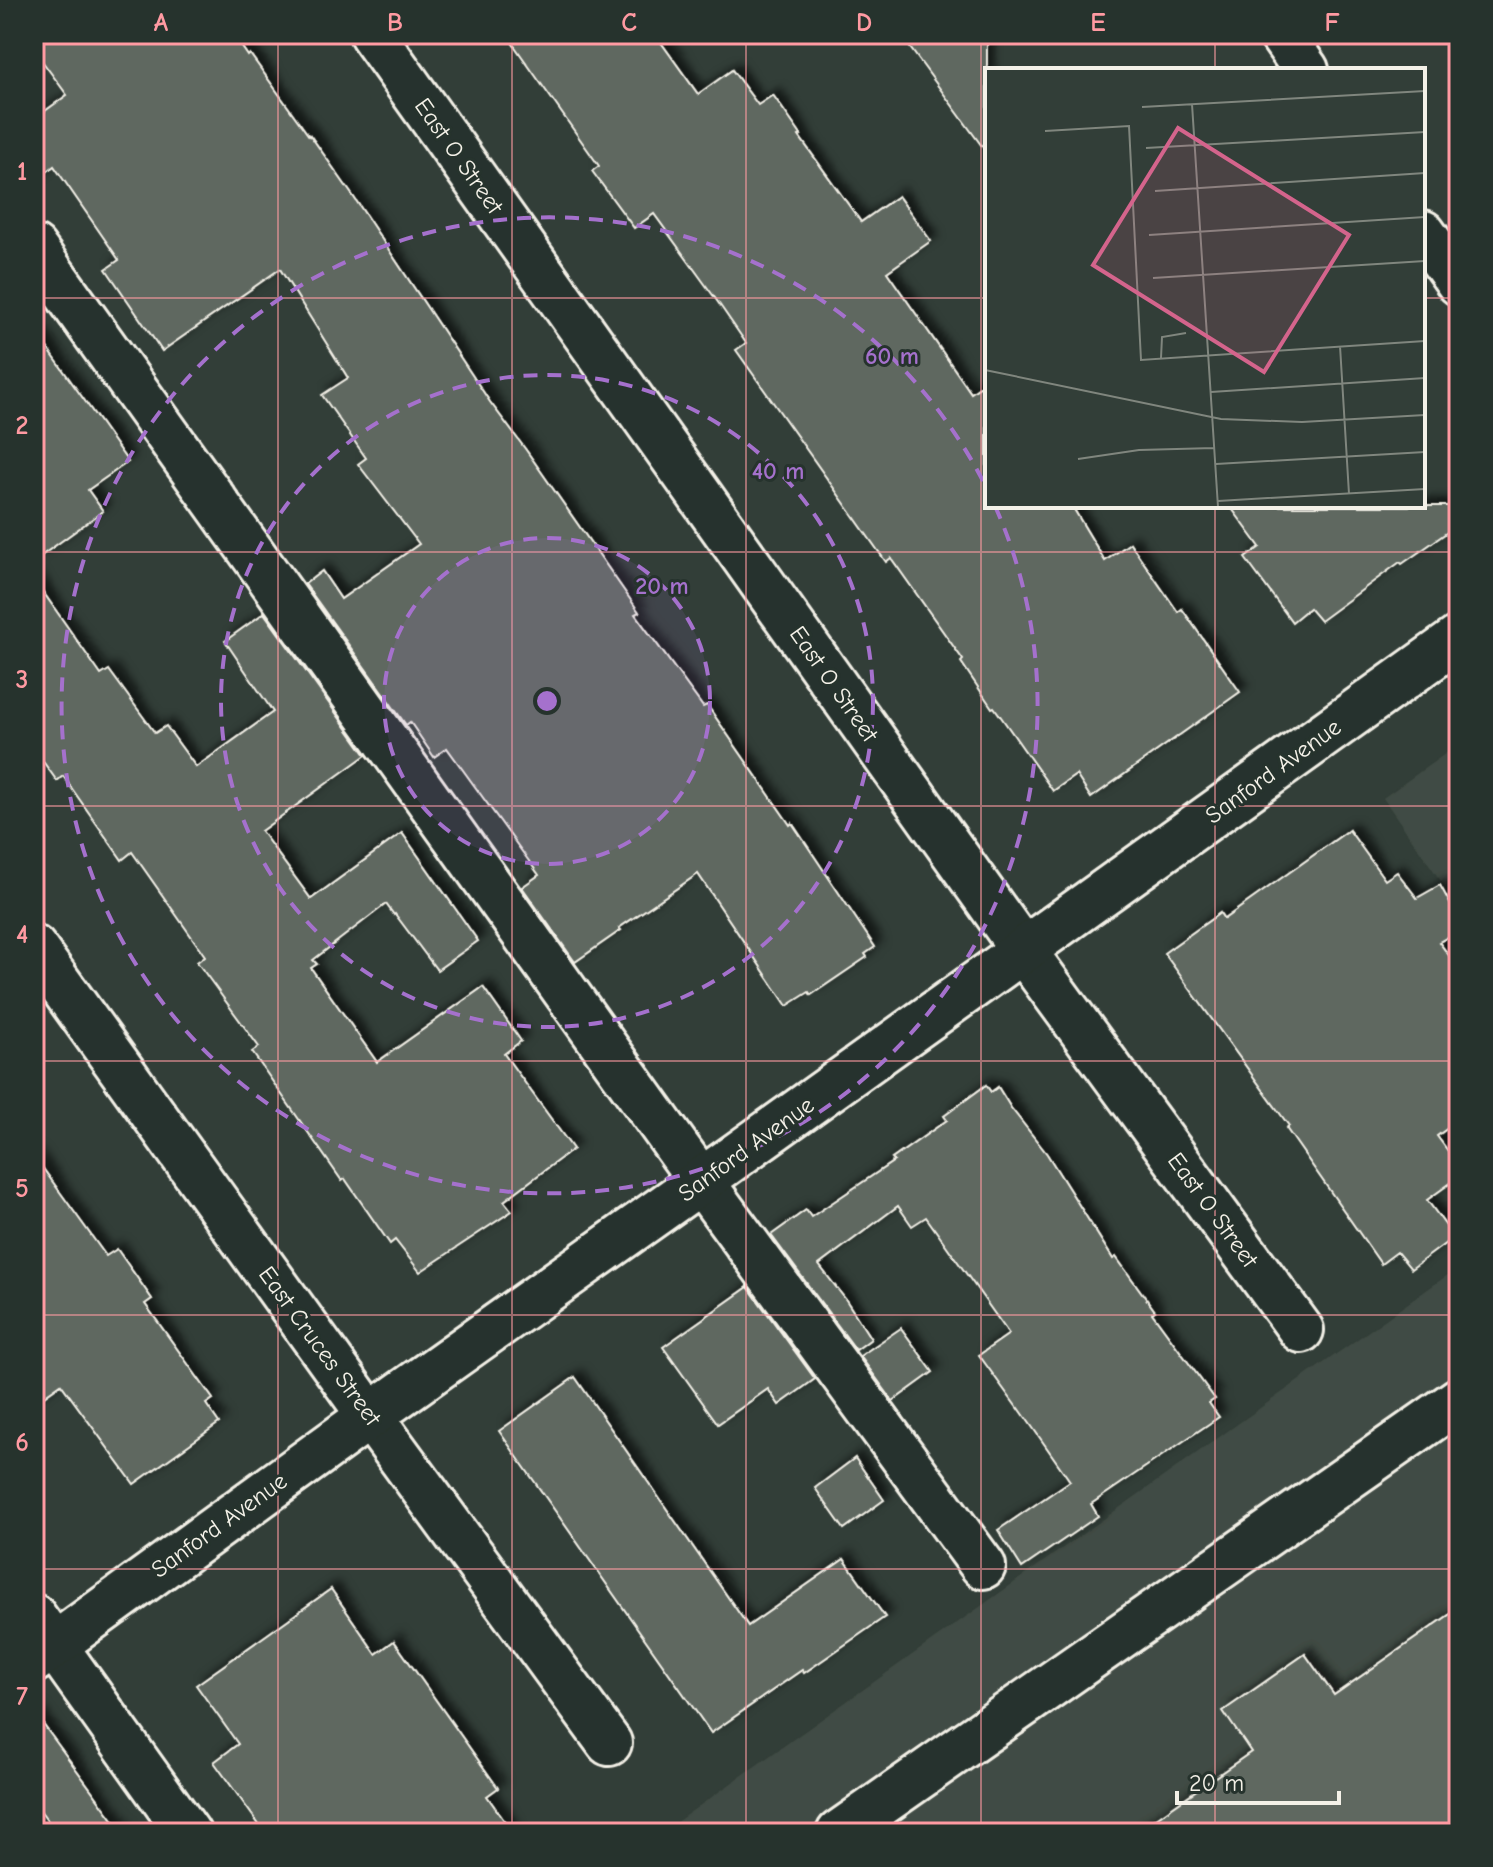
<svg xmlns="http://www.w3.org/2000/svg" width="1493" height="1867" font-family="'Comic Neue',sans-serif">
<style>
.built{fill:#404b44}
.building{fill:#5f6861;stroke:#f4f1e8;stroke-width:2;filter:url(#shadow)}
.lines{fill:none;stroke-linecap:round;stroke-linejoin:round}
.minor-casing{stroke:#f4f1e8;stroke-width:50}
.minor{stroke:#26332d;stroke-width:44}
.grid{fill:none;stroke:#ff9aa2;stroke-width:2;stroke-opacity:0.55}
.ring{fill:none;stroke:#a571cd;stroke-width:4;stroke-dasharray:14 10}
.labels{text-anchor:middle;stroke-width:6;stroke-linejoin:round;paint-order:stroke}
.street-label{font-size:24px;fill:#f4f1e8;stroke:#26332d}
.inset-road{fill:none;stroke:#80867e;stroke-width:2}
.view{fill:#d4648c;fill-opacity:0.15;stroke:#d4648c;stroke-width:4}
.inset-edge{fill:none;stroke:#f4f1e8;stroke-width:4}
.centre{fill:#a571cd;stroke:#26332d;stroke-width:4}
.ring-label{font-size:24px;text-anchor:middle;font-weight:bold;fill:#a571cd;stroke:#26332d;stroke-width:6;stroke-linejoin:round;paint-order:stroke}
.neatline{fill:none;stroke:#ff9aa2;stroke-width:3}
.grid-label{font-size:26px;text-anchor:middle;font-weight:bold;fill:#ff9aa2}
</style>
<defs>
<filter id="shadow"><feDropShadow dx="7" dy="-7" stdDeviation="4" flood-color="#0009"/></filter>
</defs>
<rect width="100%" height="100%" fill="#323e38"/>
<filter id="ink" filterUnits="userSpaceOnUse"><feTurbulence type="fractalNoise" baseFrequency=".0125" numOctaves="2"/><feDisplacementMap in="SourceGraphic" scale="16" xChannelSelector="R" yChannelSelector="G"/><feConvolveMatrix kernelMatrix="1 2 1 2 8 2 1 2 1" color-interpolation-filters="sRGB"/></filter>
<g filter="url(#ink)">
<g class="built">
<path d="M1459 744V907L1383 798Z"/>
<path d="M1459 1267V1833H661Z"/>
</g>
<g class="building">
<path d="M34 34H233L248 56 250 54 309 136 310 135 353 196 490 402 526 450 639 612 635 614 703 707 707 705 790 825 792 823 875 947 865 954 867 957 811 995 809 992 787 1006 698 874 619 928 621 930 575 962 522 887 539 875 447 748 434 757 410 722 406 725 305 584 322 571 341 599 419 544 358 464 366 458 322 395 348 378 280 269 162 351 106 269 119 260 54 166 34 182V119L67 95 34 50Z"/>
<path d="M506 34H655L698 94 732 70 758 105 773 95 801 135 799 136 861 222 898 196 931 241 887 272 971 393 987 382V506H1072L1105 561 1130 543 1178 612 1182 609 1240 692 1091 798 1076 775 1053 791 994 707 992 708 961 662 963 660 891 558 886 562 736 350 746 343 715 298 654 214 634 228 592 171 599 166Z"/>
<path d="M900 34H987V153Z"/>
<path d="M34 329 128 462 88 490 103 511 34 561Z"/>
<path d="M1230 506H1459V524L1402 564 1400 562 1320 621 1309 608 1292 622 1245 558 1260 547Z"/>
<path d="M34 579 101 675 109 670 155 733 166 726 196 767 273 712 225 641 264 613 366 755 261 831 311 899 402 833 478 941 437 970 395 914 394 915 386 904 313 960 317 964 311 968 377 1062 483 987 521 1041 504 1054 573 1149 504 1201 512 1211 420 1272 395 1240 390 1244 345 1179 342 1181 252 1052 259 1047 197 962 205 956 132 852 122 860 63 776 57 781 34 749Z"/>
<path d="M1349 830 1385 880 1397 872 1417 898 1440 885 1459 920V931L1439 942 1459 969V1120L1437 1136 1459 1166V1177L1427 1200 1454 1237 1411 1269 1397 1252 1381 1264 1286 1128 1289 1126 1164 953 1220 913 1224 919Z"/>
<path d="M986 1085 991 1092 998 1087 1011 1108 1047 1154 1113 1259 1116 1257 1155 1311 1152 1313 1215 1399 1209 1403 1219 1417 1091 1504 1098 1516 1022 1568 998 1530 1070 1481 1019 1408 1018 1409 979 1355 1009 1334 926 1217 912 1226 898 1206 819 1265 846 1300 871 1339 856 1350 771 1235 806 1210 811 1217 894 1161 892 1159 947 1120 944 1116Z"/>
<path d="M34 1156 106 1256 117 1249 152 1299 145 1304 213 1399 206 1404 219 1423 134 1484 61 1384 34 1403Z"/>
<path d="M748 1287 815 1379 779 1405 768 1389 718 1424 663 1347Z"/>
<path d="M901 1328 933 1372 893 1401 860 1356Z"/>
<path d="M575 1377 748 1626 844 1559 885 1617 804 1673 802 1670 711 1733 499 1431Z"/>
<path d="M855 1458 884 1500 844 1529 815 1488Z"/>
<path d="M331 1589 376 1654 394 1641 498 1788 487 1796 513 1833H265L214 1762 238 1744 196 1685Z"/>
<path d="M1459 1608V1833H1135L1251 1752 1223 1711 1305 1654 1334 1695Z"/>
<path d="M34 1712 123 1833H57L34 1802Z"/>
</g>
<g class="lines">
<g class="minor-casing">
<g id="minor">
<path d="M372 34 1023 950 1301 1330"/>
<path d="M1281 34 1306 70"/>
<path d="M1423 233 1459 283"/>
<path d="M34 248 701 1181 983 1566"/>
<path d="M34 948 370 1416 609 1743"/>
<path d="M34 1617 188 1833"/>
<path d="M34 1660 370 1416 701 1181 1459 638"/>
<path d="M839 1833 1459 1400"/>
</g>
</g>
<use href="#minor" class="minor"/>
</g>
</g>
<path class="grid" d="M278 34V1833M512 34V1833M746 34V1833M981 34V1833M1215 34V70M34 298H987M1423 298H1459M1215 506V1833M34 552H1459M34 806H1459M34 1061H1459M34 1315H1459M34 1569H1459"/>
<circle cx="547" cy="701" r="163" fill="#a571cd" fill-opacity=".12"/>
<g class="ring">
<circle cx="547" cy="701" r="163"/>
<circle cx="547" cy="701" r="326"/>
<path d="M995 506A488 488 0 1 1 986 487"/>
</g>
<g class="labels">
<g class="street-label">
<text transform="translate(459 156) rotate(55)" y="8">East O Street</text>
<text transform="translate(834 684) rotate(55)" y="8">East O Street</text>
<text transform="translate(1273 771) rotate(-36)" y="8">Sanford Avenue</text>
<text transform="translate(746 1149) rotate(-36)" y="8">Sanford Avenue</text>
<text transform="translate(1213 1210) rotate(54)" y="8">East O Street</text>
<text transform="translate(320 1346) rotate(54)" y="8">East Cruces Street</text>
<text transform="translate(219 1525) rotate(-36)" y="8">Sanford Avenue</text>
</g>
</g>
<g transform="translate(985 68)">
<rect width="440" height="440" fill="#323e38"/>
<path class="inset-road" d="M207 36 233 439M157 39 440 23M60 63 144 58 156 292 440 273M161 80 440 64M170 123 440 105M164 167 440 149M168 210 440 193M355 278 364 426M176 290 177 269 201 265M0 302 236 351 317 354 440 347M226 324 440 310M93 391 154 382 229 380M231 396 440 384M233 433 440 421"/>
<path class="view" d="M193 60 364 167 279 304 108 197Z"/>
<rect width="440" height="440" class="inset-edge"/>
</g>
<circle cx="547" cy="701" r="12" class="centre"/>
<g class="ring-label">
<text x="892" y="364">60 m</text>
<text x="778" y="479">40 m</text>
<text x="662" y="594">20 m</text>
</g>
<rect width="1493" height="1867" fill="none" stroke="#26332d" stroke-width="88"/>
<path d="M1177 1791v12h162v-12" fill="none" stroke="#f4f1e8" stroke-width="4"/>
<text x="1189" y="1791" font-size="24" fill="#f4f1e8" stroke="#26332d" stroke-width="6" paint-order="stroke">20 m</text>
<rect x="44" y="44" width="1405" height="1779" class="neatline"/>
<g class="grid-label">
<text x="161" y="31">A</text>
<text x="395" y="31">B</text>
<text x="629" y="31">C</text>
<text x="864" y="31">D</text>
<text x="1098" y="31">E</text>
<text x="1332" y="31">F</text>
<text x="22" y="180">1</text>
<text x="22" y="434">2</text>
<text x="22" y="688">3</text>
<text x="22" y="943">4</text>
<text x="22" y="1197">5</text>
<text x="22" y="1451">6</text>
<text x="22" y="1705">7</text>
</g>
</svg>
